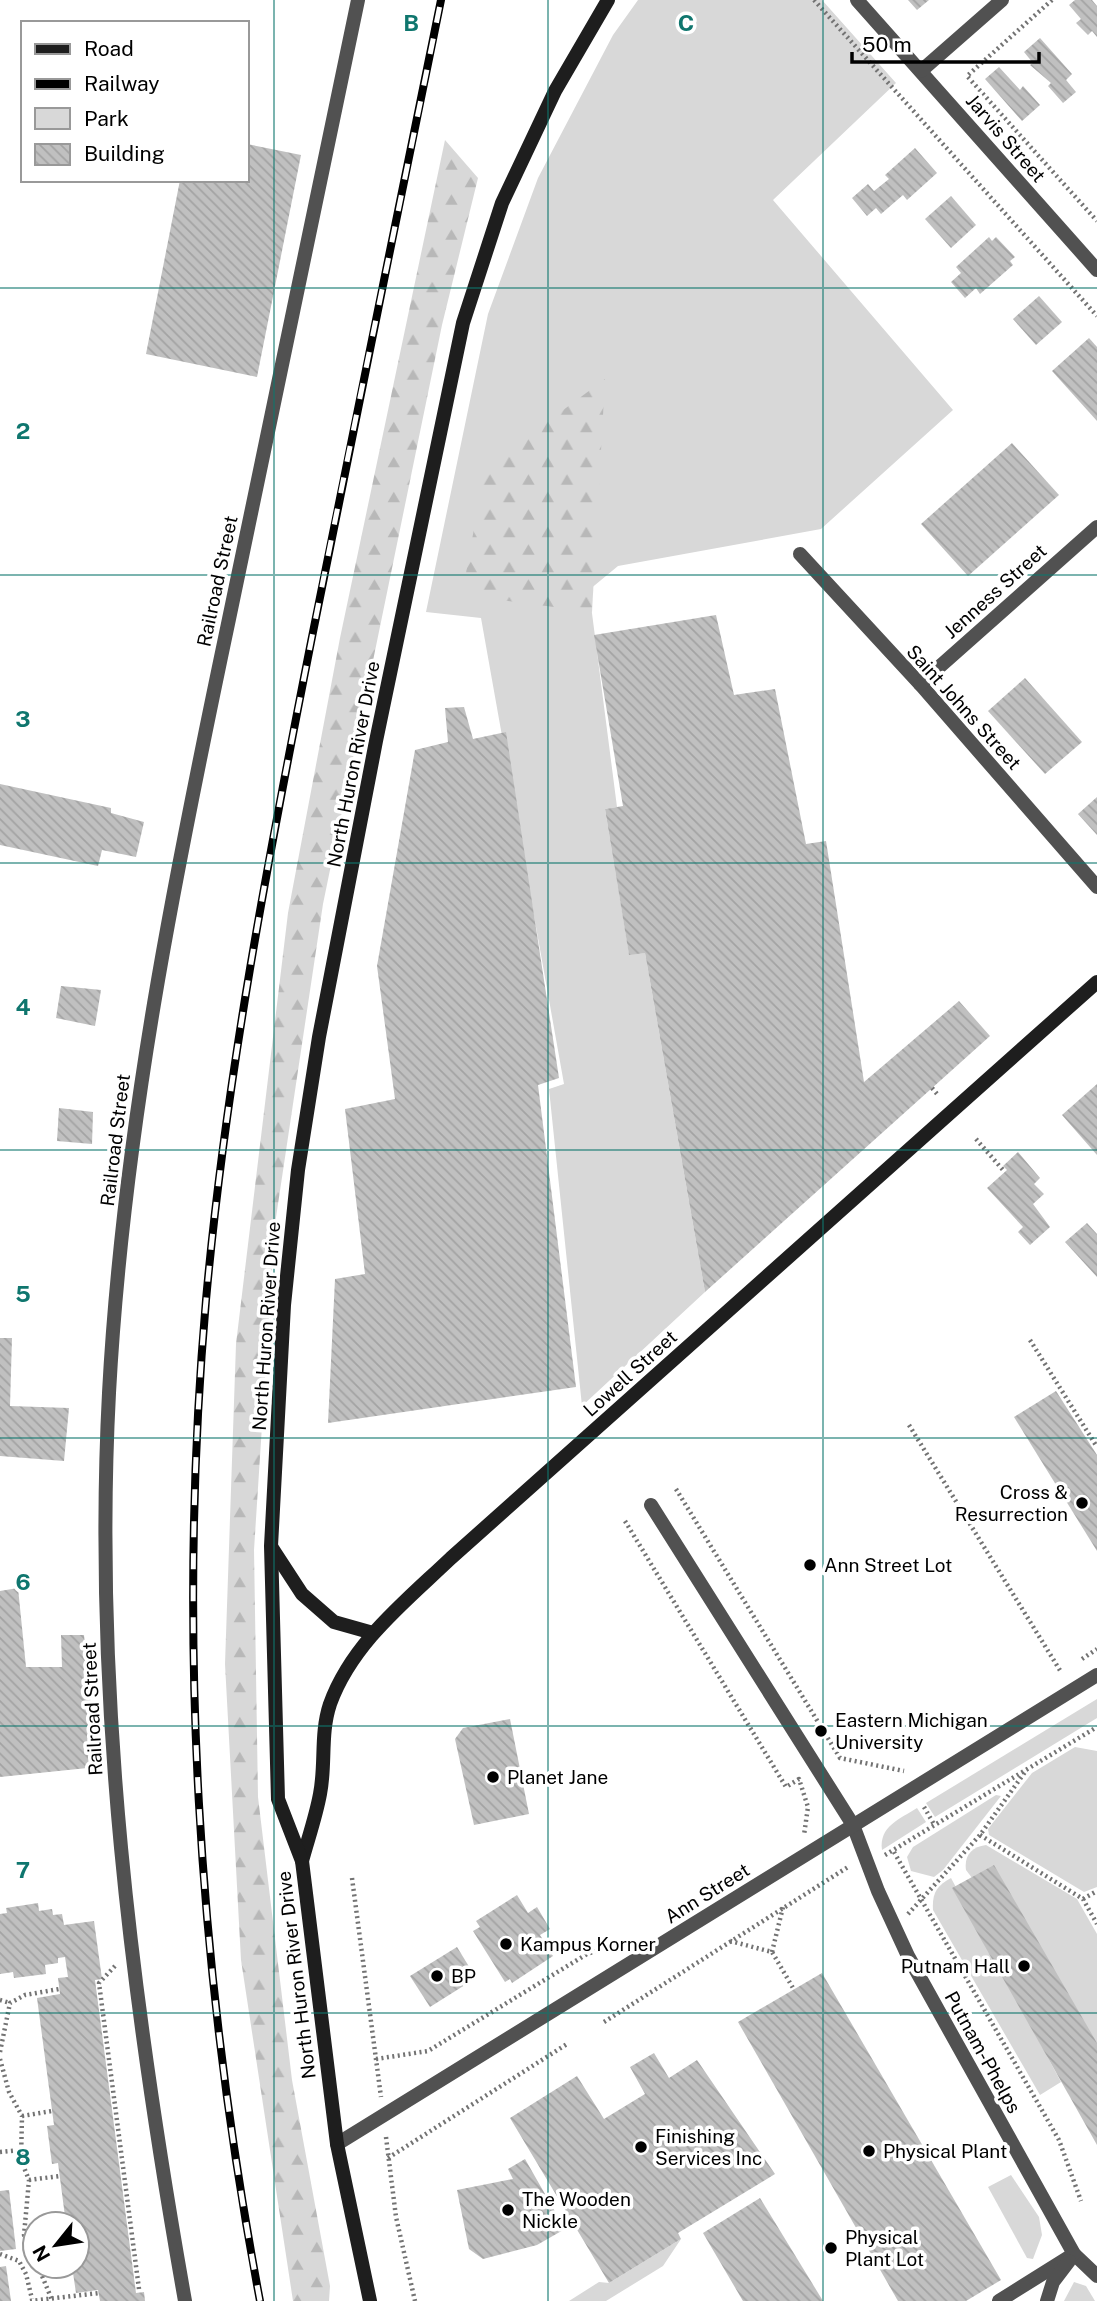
<svg xmlns="http://www.w3.org/2000/svg" width="1097" height="2301" font-family="'Public Sans',sans-serif">
<style>
.green{fill:#d8d8d8}
.forest{fill:url(#forest-firs)}
.building{fill:url(#building-back-hatch)}
.lines{fill:none;stroke-linecap:round;stroke-linejoin:round}
.path{stroke:#737373;stroke-width:4.5;stroke-dasharray:2 3.5;stroke-linecap:butt}
.service{stroke:#515151;stroke-width:14}
.minor{stroke:#515151;stroke-width:14}
.secondary{stroke:#1e1e1e;stroke-width:14}
.rail-casing{stroke:#000;stroke-width:8}
.rail{stroke:#fff;stroke-width:5;stroke-dasharray:16;stroke-linecap:butt}
.grid{fill:none;stroke:#0f766e;stroke-width:2;stroke-opacity:0.55}
.poi-dot{fill:#000;stroke:#fff;stroke-width:2.5}
.labels{text-anchor:middle;stroke-width:7;stroke-linejoin:round;paint-order:stroke}
.street-label{font-size:19px;fill:#000;stroke:#fff}
.poi-label{font-size:19px;fill:#000;stroke:#fff;text-anchor:start}
.grid-label{font-size:23px;text-anchor:middle;font-weight:bold;fill:#0f766e;stroke:#fff;stroke-width:7;stroke-linejoin:round;paint-order:stroke}
</style>
<defs>
<pattern id="forest-firs" width="22" height="20" patternUnits="userSpaceOnUse" patternTransform="scale(1.75)"><rect width="22" height="20" fill="#d8d8d8"/><path d="M5 1l3.5 6h-7zM16 11l3.5 6h-7z" fill="#b8b8b8"/></pattern>
<pattern id="building-back-hatch" width="6" height="6" patternUnits="userSpaceOnUse" patternTransform="scale(1.75)"><rect width="6" height="6" fill="#c0c0c0"/><path d="M-1 5l2 2M0 0l6 6M5-1l2 2" fill="none" stroke="#a3a3a3"/></pattern>
</defs>
<rect width="100%" height="100%" fill="#fff"/>
<g class="green">
<path d="M638 0H822L896 83 773 200 953 410 821 529 618 566 589 590 617 807 605 809 629 954 645 953 705 1292 582 1406 549 1089 564 1084 481 618 426 612 488 314 538 178 613 35Z"/>
<path d="M1097 1699V1718L935 1817 926 1803Z"/>
<path d="M1075 1747 1097 1751V1887L1084 1892 989 1835 988 1829 1032 1773Z"/>
<path d="M996 1795 1001 1796 943 1870 934 1877 911 1871 907 1857 913 1847Z"/>
<path d="M917 1808 926 1822 882 1850C879 1826 900 1819 917 1808Z"/>
<path d="M986 1845 1077 1899 1097 1934V2043L966 1870C964 1856 971 1847 986 1845Z"/>
<path d="M951 1878 1061 2082 1040 2095 933 1910C932 1894 936 1886 951 1878Z"/>
<path d="M1011 2175 1039 2217 1042 2235 1033 2259 1027 2258 988 2187Z"/>
<path d="M681 2239 663 2266 606 2301H569L599 2282 609 2283Z"/>
<path d="M1074 2282 1086 2286 1095 2301H1064Z"/>
</g>
<g class="forest">
<path d="M445 140 478 178 442 325 323 904 275 1224 254 1550 258 1797 292 2080 330 2286 329 2301H293L241 1960 225 1664 236 1344 288 913 340 638Z"/>
<path d="M605 379 592 612 462 595 485 468Z"/>
</g>
<g class="building">
<path d="M908 0H929L917 10Z"/>
<path d="M1075 0H1092L1097 6V37L1092 31 1088 35 1076 23 1081 19 1069 5Z"/>
<path d="M1040 38 1072 74 1066 80 1076 92 1063 103 1048 86 1051 83 1030 65 1033 63 1024 52Z"/>
<path d="M999 67 1020 90 1023 86 1040 105 1022 121 985 79Z"/>
<path d="M247 144 301 155 257 377 146 354 180 180H247Z"/>
<path d="M915 148 937 173 907 200 903 195 881 214 876 208 867 216 852 198 868 184 874 191 889 179 885 175Z"/>
<path d="M951 196 976 225 951 248 925 219Z"/>
<path d="M989 237 992 241 996 237 1015 257 1010 261 1013 265 980 294 976 288 965 298 951 282 961 273 956 267Z"/>
<path d="M1039 296 1062 322 1036 345 1013 319Z"/>
<path d="M1089 338 1097 347V421L1052 371Z"/>
<path d="M1012 443 1059 495 968 576 921 524Z"/>
<path d="M716 615 734 695 775 689 806 844 826 841 864 1082 959 1001 990 1036 705 1292 645 953 629 955 605 809 623 806 594 635Z"/>
<path d="M1025 678 1082 742 1045 774 988 711Z"/>
<path d="M464 707 473 739 506 732 559 1078 538 1085 576 1387 328 1423 335 1279 365 1274 345 1109 395 1099 377 966 415 750 448 742 445 708Z"/>
<path d="M0 784 111 808V813L144 822 136 857 102 850 98 866 0 845Z"/>
<path d="M1097 797V835L1078 814Z"/>
<path d="M61 986 101 990 95 1026 56 1018Z"/>
<path d="M1097 1084V1155L1062 1115Z"/>
<path d="M59 1108 93 1112 92 1144 57 1141Z"/>
<path d="M1018 1152 1040 1178 1034 1184 1044 1194 1033 1204 1050 1227 1030 1245 1018 1232 1023 1227 987 1188 1007 1170 1003 1166Z"/>
<path d="M1087 1223 1097 1234V1277L1065 1242Z"/>
<path d="M0 1338H12L10 1406 69 1408 64 1461 0 1456Z"/>
<path d="M1056 1391 1097 1455V1551L1014 1417Z"/>
<path d="M18 1588 26 1667H62L61 1635H84L97 1767 0 1777V1591Z"/>
<path d="M510 1719 529 1814 474 1825 455 1739 463 1728Z"/>
<path d="M994 1865 1097 2043V2145L952 1888Z"/>
<path d="M517 1895 528 1913 537 1907 550 1929 540 1935 553 1956 512 1983 510 1979 505 1982 473 1931 480 1927 476 1921Z"/>
<path d="M38 1903 39 1911 52 1909 53 1915 62 1914 64 1925 94 1921 102 1979 95 1980 136 2293 144 2292 145 2301H100L98 2290 76 2293 72 2266H77V2224H66L58 2163 52 2164 47 2126 54 2125 37 1998 60 1994 58 1978 68 1977 65 1957 58 1958V1963L45 1965 46 1974 14 1978 13 1972 0 1974V1914L7 1913 6 1908Z"/>
<path d="M457 1947 476 1978 430 2007 410 1976Z"/>
<path d="M822 1973 1001 2280 966 2301H898L738 2022Z"/>
<path d="M654 2053 669 2078 697 2060 775 2174 678 2233 681 2239 609 2283 510 2118 577 2076 604 2119 645 2094 630 2067Z"/>
<path d="M525 2159 565 2229 537 2245 483 2259 469 2249 457 2190 513 2179 508 2169Z"/>
<path d="M9 2190 16 2249 0 2251V2191Z"/>
<path d="M760 2198 823 2301H743L703 2233Z"/>
<path d="M6 2266 11 2301H0V2267Z"/>
</g>
<g class="lines">
<g class="path">
<path d="M814 0 1097 316"/>
<path d="M1052 0 967 76 1097 221"/>
<path d="M932 1088 938 1095"/>
<path d="M976 1139 1003 1170"/>
<path d="M1030 1340 1097 1447"/>
<path d="M909 1425 1061 1672"/>
<path d="M676 1489 840 1758 904 1771"/>
<path d="M625 1521 786 1787 799 1779 808 1807 804 1835"/>
<path d="M1082 1659 1097 1649"/>
<path d="M924 1807 935 1826"/>
<path d="M980 1835 1083 1899 1097 1924"/>
<path d="M894 1852 1059 2140 1081 2201"/>
<path d="M885 1855 1097 1727"/>
<path d="M352 1878 381 2097"/>
<path d="M1083 1899 1097 1891"/>
<path d="M908 1914 980 1835 1025 1772"/>
<path d="M730 1941 772 1952 793 1988"/>
<path d="M772 1952 783 1907"/>
<path d="M115 1966 99 1983 139 2289"/>
<path d="M0 2000 10 2003"/>
<path d="M604 2022 848 1867"/>
<path d="M0 2052 10 2003 25 1995 59 1989"/>
<path d="M0 2059 9 2092 22 2116 21 2160 29 2180 24 2235 35 2262"/>
<path d="M376 2059 428 2051 587 1954 626 1941"/>
<path d="M22 2116 52 2111"/>
<path d="M386 2137 396 2217 415 2301"/>
<path d="M0 2152 20 2150"/>
<path d="M388 2158 567 2044"/>
<path d="M29 2180 60 2176"/>
<path d="M0 2254 19 2261 26 2274 32 2299"/>
<path d="M38 2266 52 2300"/>
<path d="M30 2301 99 2293"/>
</g>
<g class="service">
<path d="M651 1505 853 1825 878 1891 908 1956 1074 2254 1097 2276"/>
<path d="M999 2301 1074 2254"/>
<path d="M1047 2301 1053 2282 1069 2261"/>
</g>
<g class="minor">
<path d="M857 0 1097 270"/>
<path d="M921 71 1002 0"/>
<path d="M800 554 920 684 1097 887"/>
<path d="M920 684 1097 527"/>
<path d="M337 2144 1097 1675"/>
<path d="M185 2301C132 2002 93 1697 109 1393 123 1131 175 875 229 619 272 413 315 206 358 0"/>
</g>
<g class="secondary">
<path d="M272 1548 302 1594 334 1622 373 1633"/>
<path d="M302 1861C308 1839 316 1816 320 1794 326 1764 320 1734 330 1704 352 1643 406 1601 451 1558L1097 982"/>
<path d="M370 2301 337 2144 302 1861 278 1799 271 1546 284 1305 298 1170 319 1037 376 741 463 323 502 203 555 91 608 0"/>
</g>
<g class="rail-casing">
<path id="rail" d="M260 2301C198 1973 177 1633 206 1300 226 1078 268 860 311 642 353 428 398 214 441 0"/>
</g>
<use href="#rail" class="rail"/>
</g>
<path class="grid" d="M274 0V2301M548 0V2301M823 0V2301M0 288H1097M0 575H1097M0 863H1097M0 1150H1097M0 1438H1097M0 1726H1097M0 2013H1097"/>
<g class="poi-dot">
<circle cx="1082" cy="1503" r="7"/>
<circle cx="810" cy="1565" r="7"/>
<circle cx="821" cy="1731" r="7"/>
<circle cx="493" cy="1777" r="7"/>
<circle cx="506" cy="1944" r="7"/>
<circle cx="1024" cy="1966" r="7"/>
<circle cx="437" cy="1976" r="7"/>
<circle cx="641" cy="2147" r="7"/>
<circle cx="869" cy="2151" r="7"/>
<circle cx="508" cy="2210" r="7"/>
<circle cx="831" cy="2248" r="7"/>
</g>
<g class="labels">
<g class="street-label">
<text transform="translate(1006 138) rotate(49)" y="7">Jarvis Street</text>
<text transform="translate(217 581) rotate(-78)" y="7">Railroad Street</text>
<text transform="translate(995 591) rotate(-42)" y="7">Jenness Street</text>
<text transform="translate(964 707) rotate(48)" y="7">Saint Johns Street</text>
<text transform="translate(353 764) rotate(-79)" y="7">North Huron River Drive</text>
<text transform="translate(115 1140) rotate(-83)" y="7">Railroad Street</text>
<text transform="translate(266 1326) rotate(-86)" y="7">North Huron River Drive</text>
<text transform="translate(630 1373) rotate(-42)" y="7">Lowell Street</text>
<text transform="translate(92 1709) rotate(-93)" y="7">Railroad Street</text>
<text transform="translate(707 1893) rotate(-32)" y="7">Ann Street</text>
<text transform="translate(296 1975) rotate(-97)" y="7">North Huron River Drive</text>
<text transform="translate(983 2052) rotate(61)" y="7">Putnam-Phelps</text>
</g>
<g class="poi-label">
<text x="1068" y="1499" text-anchor="end">Cross &amp;<tspan x="1068" dy="22">Resurrection</tspan></text>
<text x="824" y="1572">Ann Street Lot</text>
<text x="835" y="1727">Eastern Michigan<tspan x="835" dy="22">University</tspan></text>
<text x="507" y="1784">Planet Jane</text>
<text x="520" y="1951">Kampus Korner</text>
<text x="1010" y="1973" text-anchor="end">Putnam Hall</text>
<text x="451" y="1983">BP</text>
<text x="655" y="2143">Finishing<tspan x="655" dy="22">Services Inc</tspan></text>
<text x="883" y="2158">Physical Plant</text>
<text x="522" y="2206">The Wooden<tspan x="522" dy="22">Nickle</tspan></text>
<text x="845" y="2244">Physical<tspan x="845" dy="22">Plant Lot</tspan></text>
</g>
</g>
<g class="grid-label">
<text x="411" y="31">B</text>
<text x="686" y="31">C</text>
<text x="23" y="439">2</text>
<text x="23" y="727">3</text>
<text x="23" y="1015">4</text>
<text x="23" y="1302">5</text>
<text x="23" y="1590">6</text>
<text x="23" y="1878">7</text>
<text x="23" y="2165">8</text>
</g>
<rect x="21" y="21" width="228" height="161" fill="#ffffff" stroke="#999999" stroke-width="2"/>
<rect x="35" y="44" width="35" height="10" fill="#1e1e1e" stroke="#999999" stroke-width="2"/>
<text x="84" y="56" font-size="21" fill="#000000">Road</text>
<rect x="35" y="79" width="35" height="10" fill="#000000" stroke="#999999" stroke-width="2"/>
<text x="84" y="91" font-size="21" fill="#000000">Railway</text>
<rect x="35" y="108" width="35" height="21" fill="#d8d8d8" stroke="#999999" stroke-width="2"/>
<text x="84" y="126" font-size="21" fill="#000000">Park</text>
<rect x="35" y="144" width="35" height="21" fill="url(#building-back-hatch)" stroke="#999999" stroke-width="2"/>
<text x="84" y="161" font-size="21" fill="#000000">Building</text>
<g transform="translate(56 2245) rotate(240)"><circle r="33" fill="#ffffff" stroke="#999999" stroke-width="2"/>
<path d="M0-5L12 26L0 18L-12 26Z" fill="#000000"/>
<text y="-10" font-size="19" font-weight="bold" text-anchor="middle" fill="#000000">N</text>
</g>
<path d="M852 52v10h187v-10" fill="none" stroke="#000000" stroke-width="3.5"/>
<text x="862" y="52" font-size="21" fill="#000000" stroke="#ffffff" stroke-width="5" paint-order="stroke">50 m</text>
</svg>
